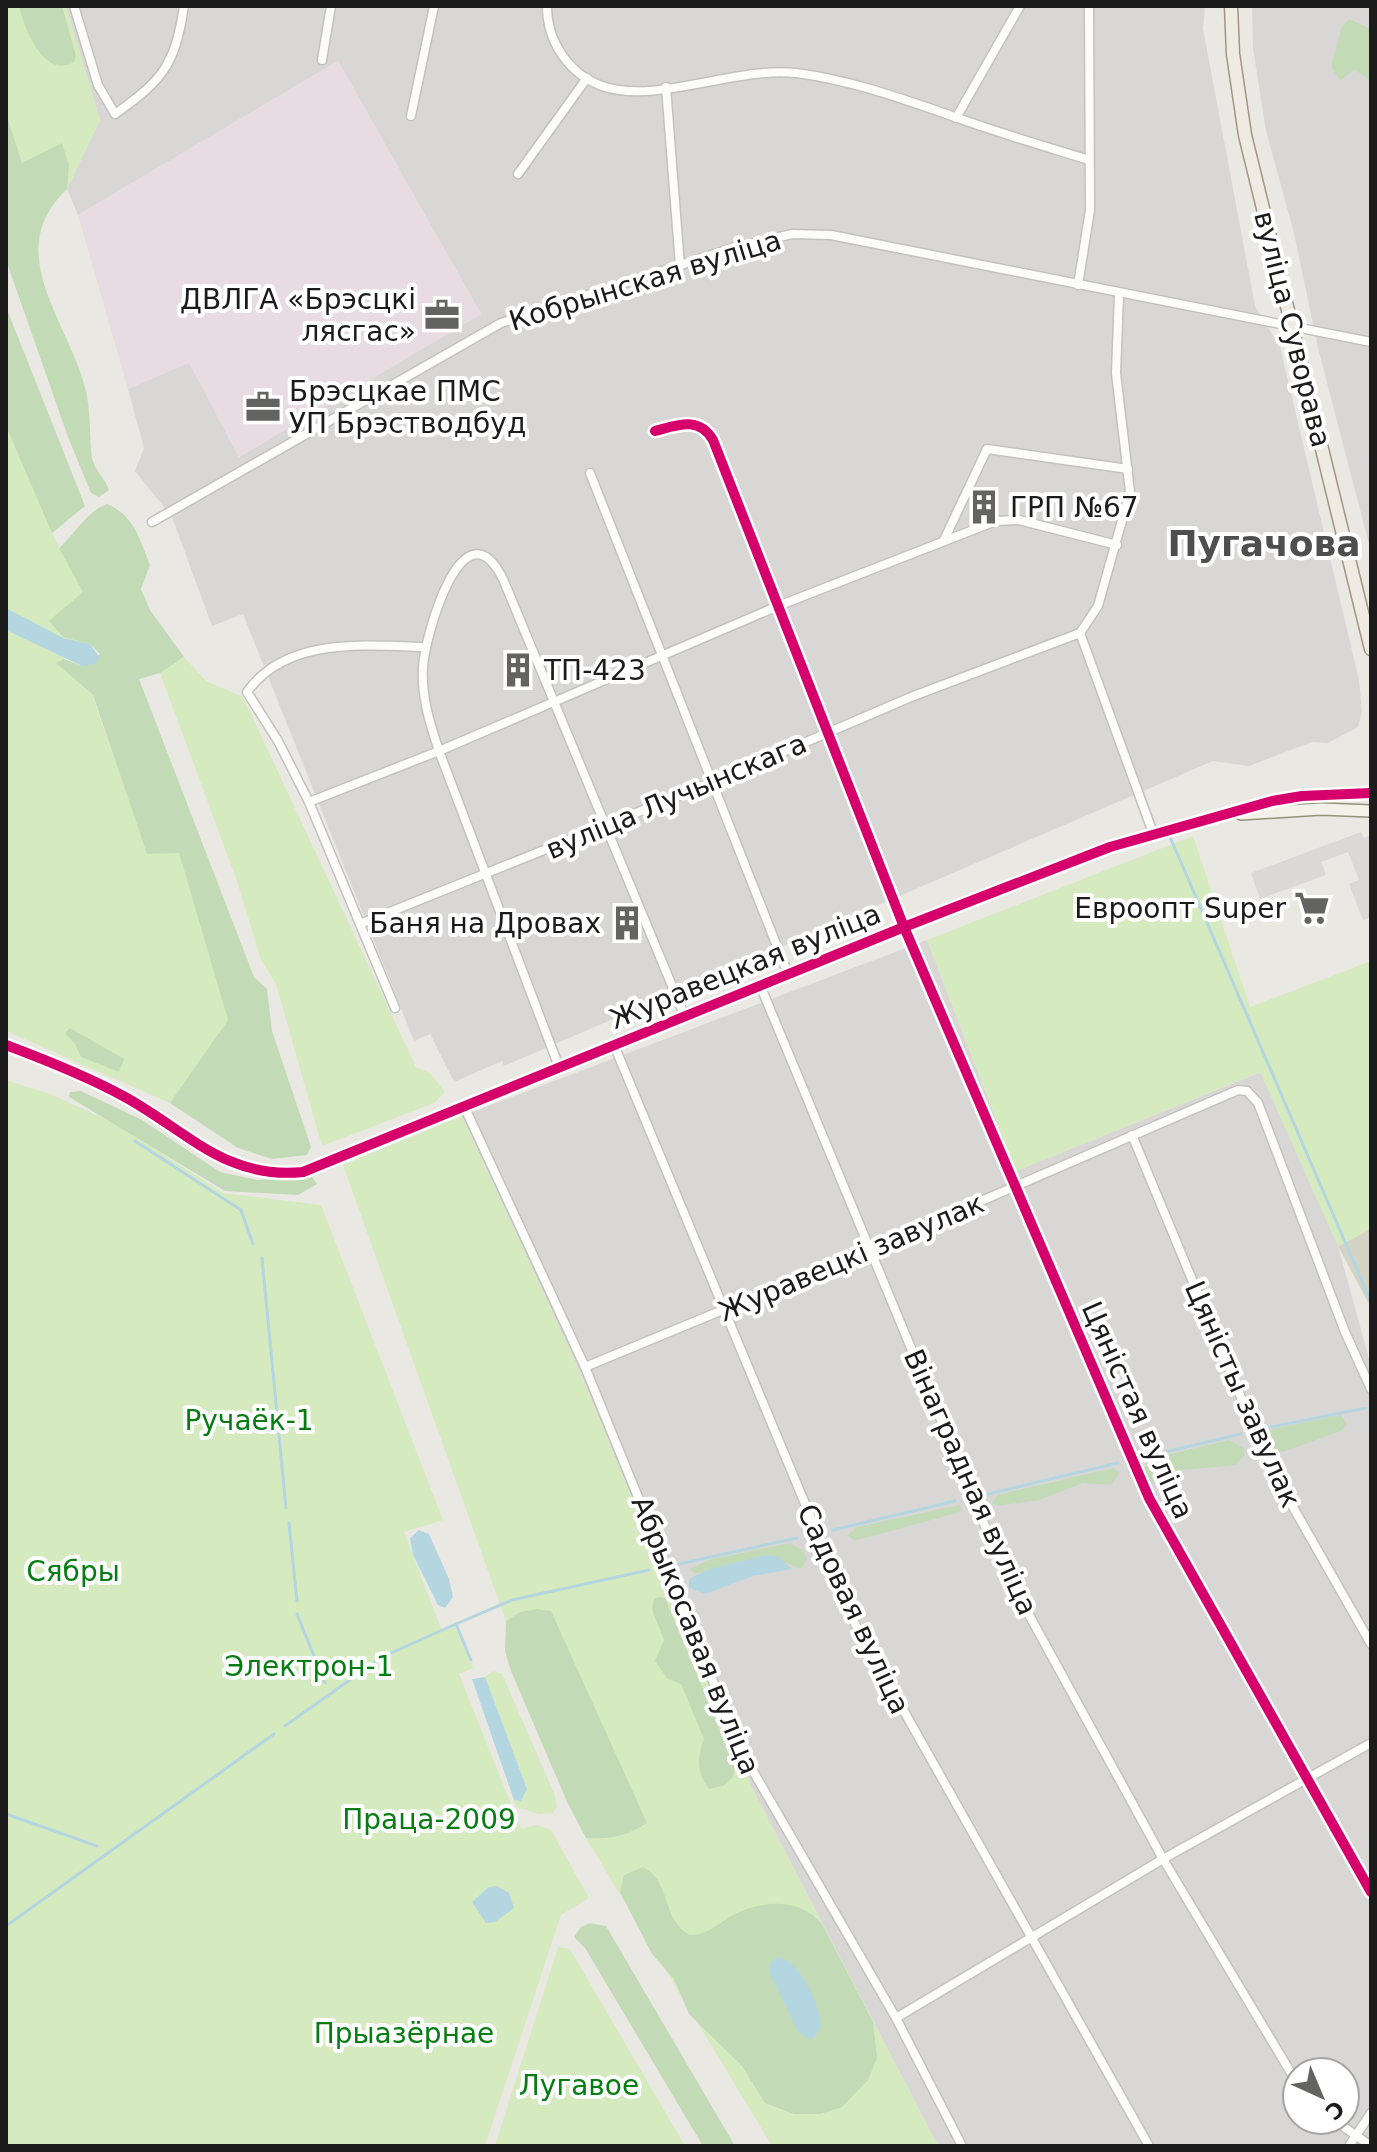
<svg xmlns="http://www.w3.org/2000/svg" width="1377" height="2152" font-family="'DejaVu Sans',sans-serif">
<style>
.residential{fill:#d9d7d5;fill-rule:evenodd}
.industrial{fill:#e8dbe2}
.construction{fill:#d4d3c4}
.grass{fill:#d5eabf}
.forest{fill:#c3dab6}
.parking{fill:#dad9d7}
.water{fill:#b4d6e0}
.lines{fill:none;stroke-linecap:round;stroke-linejoin:round}
.stream{stroke:#b4d6e0;stroke-width:3}
.street-casing{stroke:#c2c2bf;stroke-width:11}
.secondary-casing{stroke:#91937b;stroke-width:14}
.primary-casing{stroke:#a09680;stroke-width:15}
.street{stroke:#fcfcfb;stroke-width:8}
.secondary{stroke:#f2f2e8;stroke-width:11}
.primary{stroke:#f0ebe2;stroke-width:12}
.cycleway-casing{stroke:#fff;stroke-width:15}
.cycleway{stroke:#d6006c;stroke-width:10}
.labels{text-anchor:middle;stroke-width:8;stroke-linejoin:round;paint-order:stroke}
.street-label{font-size:28px;fill:#1b1b1b;stroke:#fff}
.poi-label{font-size:28px;fill:#1b1b1b;stroke:#fff;text-anchor:end}
.park-label{font-size:28px;fill:#067c13;stroke:#fff}
.district-label{font-size:36px;font-weight:bold;fill:#4e4e4e;stroke:#fff}
</style>
<rect width="100%" height="100%" fill="#eae8e3"/>
<g class="residential">
<path d="M66 6H1205L1203 29 1255 306 1280 347 1359 680 1362 712 1358 727 1328 743 1312 742 1249 766 1213 761 504 1066 502 1061 454 1082 430 1034 414 1041 243 614 212 626 172 517 135 471 144 448 128 389 189 362 239 457 481 314 338 61 78 215 67 189 100 120Z"/>
<path d="M1252 6H1371V552L1318 348 1294 233 1266 131 1253 48Z"/>
<path d="M927 940 1016 1171 1261 1072 1338 1246 1371 1366V2146H938L751 1786 580 1372 462 1116ZM1297 2072H1345V2120H1297Z"/>
</g>
<path class="industrial" d="M338 61 481 314 239 457 189 363 128 389 78 215Z"/>
<path class="construction" d="M1371 1229V1308L1338 1246Z"/>
<g class="grass">
<path d="M6 6H66L100 120 67 189 69 165 62 143 22 163 6 113Z"/>
<path d="M6 426 59 548 84 592 49 622 90 644 57 663 92 695 147 853H179L228 1020 170 1103 6 1031Z"/>
<path d="M184 657 206 681 243 697 416 1067 431 1074 445 1092 434 1103 322 1146 276 984 261 960 237 881 160 673Z"/>
<path d="M1193 836 1250 1007 1371 961V1229L1338 1246 1260 1072 1016 1171 927 940Z"/>
<path d="M6 1080 50 1094 116 1124 223 1193 321 1205 443 1520 404 1532 442 1631 456 1627 473 1668 459 1674 521 1829 537 1825 551 1830 589 1898 561 1915 485 2146H6Z"/>
<path d="M462 1116 580 1372 751 1786 938 2146H772L586 1838C608 1840 628 1836 647 1823L520 1612 506 1621 343 1165Z"/>
<path d="M493 1671 502 1674 554 1793 557 1807 553 1813 539 1814 516 1807 514 1800 521 1801 527 1789 485 1677Z"/>
<path d="M558 1947 570 1949 685 2146H495Z"/>
</g>
<g class="forest">
<path d="M19 6H62L76 56 74 62C44 80 24 28 19 6Z"/>
<path d="M1349 19 1371 29V81L1354 69 1340 81 1331 66 1342 26Z"/>
<path d="M6 113 22 163 62 143 69 165 67 189C0 252 70 323 86 391 91 413 89 436 92 458 95 471 105 478 109 490L99 497 91 493 68 437 6 260Z"/>
<path d="M6 307 85 506 52 533 6 426Z"/>
<path d="M107 504C134 515 140 540 150 565L141 589 150 610 184 657 160 673 139 679 254 977 267 989 272 1031 311 1147 307 1155 272 1159 238 1148 170 1103 228 1020 179 853 147 854 93 695 56 663 64 659 82 666 100 654 90 644 63 637 49 621 83 592 59 548C76 533 86 512 107 504Z"/>
<path d="M70 1028 124 1059 119 1072 81 1057 75 1044 65 1033Z"/>
<path d="M81 1091 142 1120 220 1172 257 1180 312 1177 317 1184 298 1195 225 1191 69 1097 70 1092Z"/>
<path d="M1341 1415 1347 1424 1341 1431 1283 1452 1271 1451 1265 1437 1272 1429Z"/>
<path d="M1229 1440 1244 1448 1245 1454 1236 1465 1182 1470 1159 1483 1148 1481 1144 1468 1154 1458Z"/>
<path d="M1113 1468 1120 1473 1111 1485 1083 1483 1039 1500 998 1506 992 1503 997 1495Z"/>
<path d="M959 1505 963 1510 957 1513 854 1541 848 1535 857 1527Z"/>
<path d="M791 1543 804 1552 807 1559 801 1569 766 1555 696 1574 689 1569 712 1559Z"/>
<path d="M659 1597 665 1598 735 1766 733 1777 723 1786 709 1789C696 1772 697 1758 704 1739L681 1684 668 1679 655 1661 664 1640 652 1609 654 1599Z"/>
<path d="M537 1609 551 1611 647 1823C628 1836 608 1840 586 1838L568 1804 511 1671 505 1651 506 1621 520 1612Z"/>
<path d="M643 1867C672 1882 661 1920 690 1935 709 1935 719 1922 735 1914 764 1900 800 1898 822 1924L873 2022 877 2058 868 2080 842 2107 820 2114H794L765 2103 742 2066 689 2014 674 1979 652 1954 620 1892 624 1875Z"/>
<path d="M590 1923 606 1926 735 2146H703L585 1948 574 1937 581 1927Z"/>
</g>
<path class="parking" d="M1361 832 1364 838 1371 835V917L1363 920 1349 884 1359 880 1348 852 1321 862 1326 875 1260 899 1251 873Z"/>
<g class="water">
<path d="M6 608 63 638 90 644 100 658 94 664 82 666 6 630Z"/>
<path d="M419 1530 429 1534 449 1579 453 1597 445 1608 438 1605 413 1555 410 1538Z"/>
<path d="M766 1555 780 1557 792 1569 753 1576 705 1594 689 1588V1579L709 1569Z"/>
<path d="M485 1677 527 1789 521 1801 514 1800 472 1679Z"/>
<path d="M497 1886 509 1893 514 1908 495 1922 486 1923 472 1902 489 1887Z"/>
<path d="M776 1957C801 1959 820 2005 821 2028L811 2040 798 2031 769 1972V1966Z"/>
</g>
<g class="lines">
<g class="stream">
<path d="M1170 837 1371 1302"/>
<path d="M135 1141 241 1210 253 1244"/>
<path d="M262 1258 286 1508"/>
<path d="M1266 1428 1366 1408"/>
<path d="M1144 1457 1241 1434"/>
<path d="M988 1494 1118 1463"/>
<path d="M289 1523 297 1601"/>
<path d="M833 1530 955 1501"/>
<path d="M679 1564 797 1538"/>
<path d="M297 1614 325 1683"/>
<path d="M456 1624 471 1660"/>
<path d="M285 1726 382 1657 456 1624 512 1600 649 1570"/>
<path d="M6 1814 97 1846"/>
<path d="M6 1926 274 1734"/>
</g>
<g class="street-casing">
<g id="street">
<path d="M74 6 98 85 115 114C163 80 175 65 184 6"/>
<path d="M547 6C547 42 569 74 602 86 656 105 737 66 796 73 851 80 903 99 955 117 999 133 1044 146 1089 160"/>
<path d="M322 60 331 6"/>
<path d="M666 87 680 266"/>
<path d="M411 116 434 6"/>
<path d="M956 118 1020 6"/>
<path d="M518 174 587 78"/>
<path d="M1078 285 1090 210 1089 6"/>
<path d="M1119 294 1116 373 1130 492 1098 606 1080 633 1153 833"/>
<path d="M655 431C678 425 699 416 713 440L904 927 1149 1498 1371 1892"/>
<path d="M590 473 788 974"/>
<path d="M152 522 501 323 733 248 792 234 831 235 1371 342"/>
<path d="M944 540 987 449 1128 469"/>
<path d="M309 802 439 751 778 606 996 521 1019 520 1117 545"/>
<path d="M360 924 713 782 911 697 1080 633"/>
<path d="M760 985 1000 1562 1163 1859 1297 2083"/>
<path d="M395 1008 309 802 278 741 247 692C286 637 364 645 424 647"/>
<path d="M614 1045 856 1626 1149 2146"/>
<path d="M559 1067 439 751C430 724 421 696 423 667 425 636 463 499 503 579L685 1017"/>
<path d="M464 1106 585 1367 742 1752 896 2018 962 2146"/>
<path d="M1132 1135 1269 1465 1371 1644"/>
<path d="M585 1367 870 1249 1238 1090 1247 1091 1258 1103 1345 1332 1371 1389"/>
<path d="M896 2018 1163 1859 1371 1743"/>
<path d="M1334 2120 1371 2146"/>
<path d="M1349 2146 1371 2113"/>
</g>
</g>
<g class="secondary-casing">
<g id="secondary">
<path d="M1241 814 1321 809 1371 811"/>
<path d="M6 1045C46 1060 87 1076 125 1097 187 1131 226 1180 303 1172L904 927 1110 847 1272 801 1302 796 1371 793"/>
</g>
</g>
<g class="primary-casing">
<path id="primary" d="M1231 6 1233 54 1245 135 1371 649"/>
</g>
<use href="#street" class="street"/>
<use href="#secondary" class="secondary"/>
<use href="#primary" class="primary"/>
<g class="cycleway-casing">
<g id="cycleway">
<path d="M655 431C678 425 699 416 713 440L904 927 1149 1498 1371 1892"/>
<path d="M6 1045C46 1060 87 1076 125 1097 187 1131 226 1180 303 1172L904 927 1110 847 1272 801 1302 796 1371 793"/>
</g>
</g>
<use href="#cycleway" class="cycleway"/>
</g>
<defs>
<g id="office-bare" transform="scale(2.76)"><path d="M-6-3h4V-5.5h4V-3h4V5H-6ZM-1-4.5V-3h2v-1.5ZM-6 0V1H6V0Z" fill="#636361" stroke="#fff" stroke-width="2.5" paint-order="stroke"/></g>
<g id="building-bare" transform="scale(2.76)"><path d="M-4-6H4V6H1V3H-1V6H-4ZM-2.5-4.3h1.7v1.8h-1.7ZM.8-4.3h1.7v1.8H.8ZM-2.5-1h1.7V.8h-1.7ZM.8-1h1.7V.8H.8Z" fill="#636361" stroke="#fff" stroke-width="2.5" paint-order="stroke"/></g>
<g id="supermarket-bare" transform="scale(2.76)"><path d="M-6-5.5h2.5l.6 2H6L4.5 2H-2.5L-4.4-4H-6ZM-1.5 3.2a1.3 1.3 0 1 0 .1 0ZM3 3.2a1.3 1.3 0 1 0 .1 0Z" fill="#636361" stroke="#fff" stroke-width="2.5" paint-order="stroke"/></g>
</defs>
<g fill-rule="evenodd">
<use href="#office-bare" x="442" y="315"/>
<use href="#office-bare" x="263" y="407"/>
<use href="#building-bare" x="984" y="507"/>
<use href="#building-bare" x="518" y="670"/>
<use href="#supermarket-bare" x="1312" y="908"/>
<use href="#building-bare" x="627" y="923"/>
</g>
<g class="labels">
<g class="street-label">
<text transform="translate(645 280) rotate(-17)" y="10">Кобрынская вуліца</text>
<text transform="translate(1293 329) rotate(76)" y="10">вуліца Суворава</text>
<text transform="translate(676 796) rotate(-23)" y="10">вуліца Лучынскага</text>
<text transform="translate(745 966) rotate(-22)" y="10">Журавецкая вуліца</text>
<text transform="translate(851 1257) rotate(-23)" y="10">Журавецкі завулак</text>
<text transform="translate(1243 1394) rotate(66)" y="10">Цяністы завулак</text>
<text transform="translate(1138 1410) rotate(66)" y="10">Цяністая вуліца</text>
<text transform="translate(971 1482) rotate(66)" y="10">Вінаградная вуліца</text>
<text transform="translate(854 1609) rotate(65)" y="10">Садовая вуліца</text>
<text transform="translate(696 1635) rotate(68)" y="10">Абрыкосавая вуліца</text>
</g>
<g class="poi-label">
<text x="416" y="309">ДВЛГА «Брэсцкі<tspan x="416" dy="32">лясгас»</tspan></text>
<text x="289" y="401" text-anchor="start">Брэсцкае ПМС<tspan x="289" dy="32">УП Брэстводбуд</tspan></text>
<text x="1010" y="517" text-anchor="start">ГРП №67</text>
<text x="544" y="680" text-anchor="start">ТП-423</text>
<text x="1286" y="918">Евроопт Super</text>
<text x="601" y="933">Баня на Дровах</text>
</g>
<g class="park-label">
<text x="249" y="1430">Ручаёк-1</text>
<text x="73" y="1581">Сябры</text>
<text x="309" y="1676">Электрон-1</text>
<text x="429" y="1829">Праца-2009</text>
<text x="404" y="2043">Прыазёрнае</text>
<text x="579" y="2095">Лугавое</text>
</g>
<g class="district-label">
<text x="1264" y="556">Пугачова</text>
</g>
</g>
<rect width="1377" height="2152" fill="none" stroke="#1b1b1b" stroke-width="16"/>
<g transform="translate(1321 2096) rotate(136)"><circle r="38" fill="#ffffff" stroke="#a4a4a4" stroke-width="2"/>
<path d="M0-6L14 30L0 20L-14 30Z" fill="#636361"/>
<text y="-12" font-size="22" font-weight="bold" text-anchor="middle" fill="#1b1b1b">С</text>
</g>
</svg>
